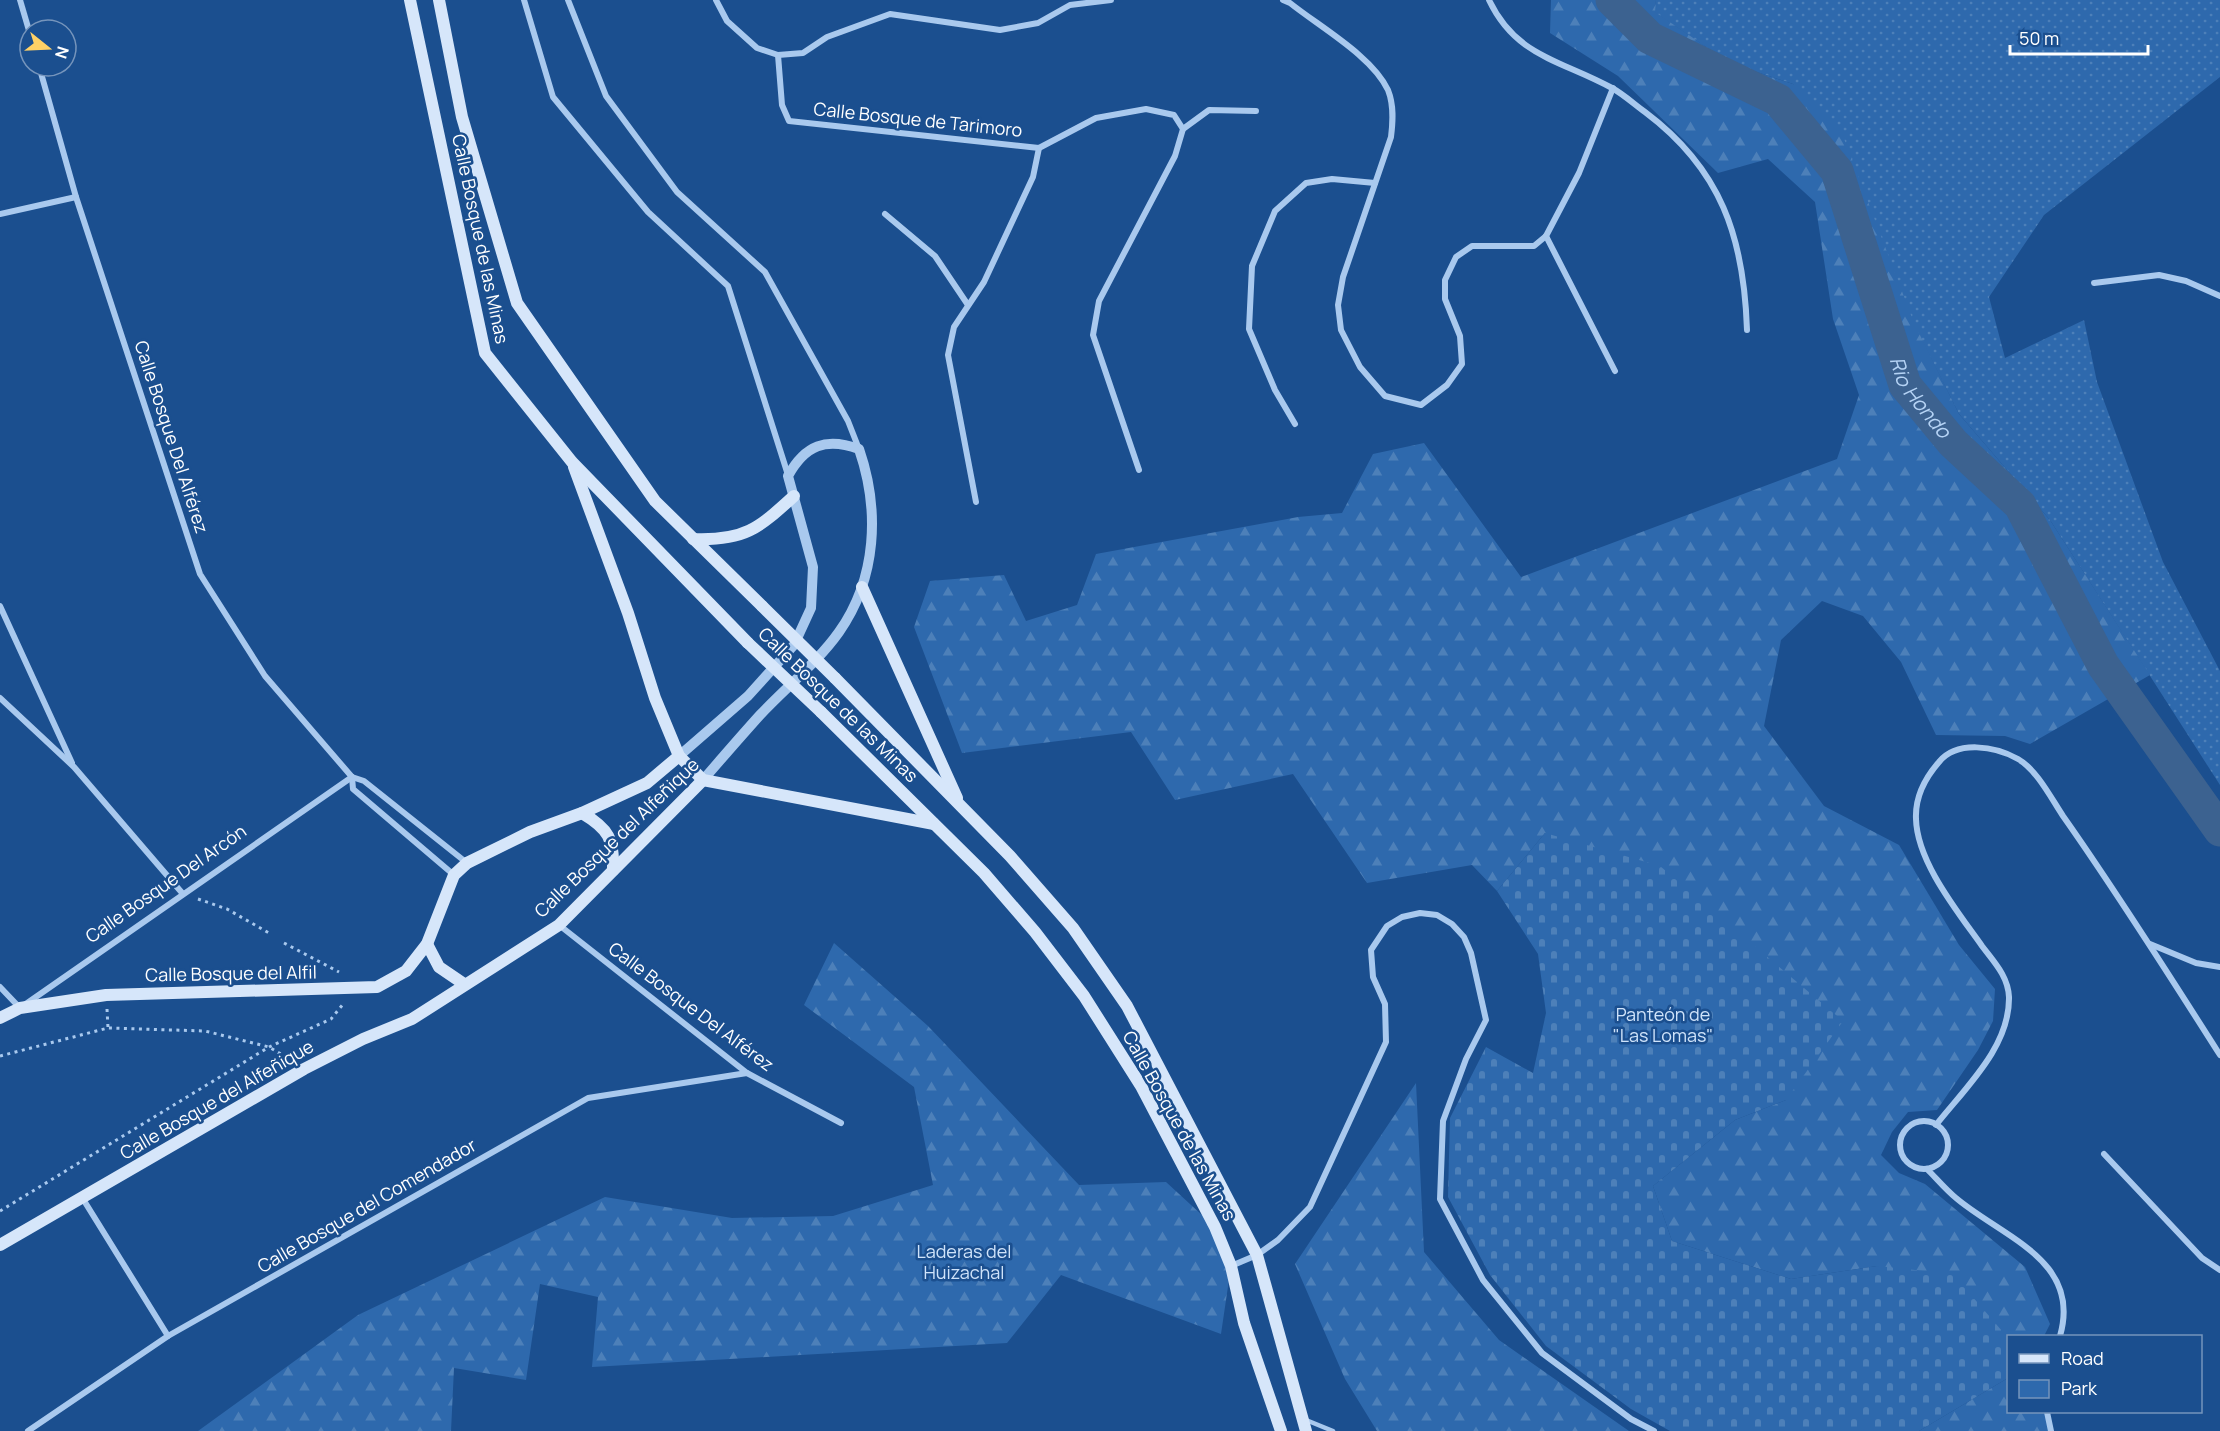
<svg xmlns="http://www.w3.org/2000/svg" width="2220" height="1431" font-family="Manrope,sans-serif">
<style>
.green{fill:url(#green-dots)}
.forest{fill:url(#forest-firs)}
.cemetery{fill:url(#cemetery-stones)}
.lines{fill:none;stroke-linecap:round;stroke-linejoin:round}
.river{stroke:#3c6290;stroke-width:33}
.path{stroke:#a9c9ee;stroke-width:3;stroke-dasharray:3 4.5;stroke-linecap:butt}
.service{stroke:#a9c9ee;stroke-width:4.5}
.minor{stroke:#a9c9ee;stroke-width:6}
.tertiary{stroke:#a9c9ee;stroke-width:10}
.secondary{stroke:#d6e6fa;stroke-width:12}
.secondary-bridge{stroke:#d6e6fa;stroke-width:12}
.labels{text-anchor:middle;stroke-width:5;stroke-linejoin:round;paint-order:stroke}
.street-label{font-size:18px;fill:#fff;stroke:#1b4f8f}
.park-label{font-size:18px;fill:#cfe3fa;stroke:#1b4f8f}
.water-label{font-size:20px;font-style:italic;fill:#b5d3f5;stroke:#1b4f8f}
</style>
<defs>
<pattern id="green-dots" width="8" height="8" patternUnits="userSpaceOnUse" patternTransform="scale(1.5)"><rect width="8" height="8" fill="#2e69ad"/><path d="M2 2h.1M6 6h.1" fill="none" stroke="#4d80b9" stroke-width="1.8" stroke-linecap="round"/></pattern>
<pattern id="forest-firs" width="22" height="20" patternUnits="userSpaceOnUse" patternTransform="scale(1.5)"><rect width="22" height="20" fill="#2e69ad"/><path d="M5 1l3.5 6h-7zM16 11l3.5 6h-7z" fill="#4d80b9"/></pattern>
<pattern id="cemetery-stones" width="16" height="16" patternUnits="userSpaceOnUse" patternTransform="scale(1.5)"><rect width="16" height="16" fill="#2e69ad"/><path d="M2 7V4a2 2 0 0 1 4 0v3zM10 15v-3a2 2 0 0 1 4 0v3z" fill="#4d80b9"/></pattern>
</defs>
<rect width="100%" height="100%" fill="#1b4f8f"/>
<path class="green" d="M1656 0H2220V77L2044 215 1989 297 2005 358 2084 320 2097 382 2163 562 2220 671V785L2050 520 1959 414 1793 84 1730 63 1654 12Z"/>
<g class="forest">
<path d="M1551 0H1656L1655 12 1730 63 1793 84 1840 128 1914 323 1959 414 2050 520 2150 675 2030 744 2005 736 1936 735 1901 662 1863 616 1822 601 1781 640 1764 726 1824 806 1899 845 1959 945 1995 989 1993 1021 1978 1050 1937 1110 1908 1112 1892 1132 1881 1155 1899 1173 1925 1184 2025 1267 2050 1324 2044 1336H2008V1340L1877 1266 1791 1279 1672 1241 1653 1186 1735 1120 1786 1100 1545 833 1497 891 1472 865 1367 883 1293 774 1175 800 1131 732 962 753 914 627 930 581 1004 575 1026 621 1077 605 1096 554 1298 517 1342 513 1373 454 1424 443 1521 577 1837 459 1859 395 1833 319 1815 202 1768 159 1718 173 1618 76 1550 33Z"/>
<path d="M834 943 928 1026 1079 1185 1166 1182 1215 1227 1231 1266 1221 1334 1061 1275 1007 1343 592 1367 598 1297 540 1284 526 1380 454 1368 451 1431H198L358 1315 605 1197 732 1218 833 1216 933 1185 914 1087 804 1005Z"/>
<path d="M1416 1083 1424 1252 1499 1340 1629 1431H1377L1345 1379 1295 1264Z"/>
<path d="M2008 1378V1412H2045L2051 1431H1919Z"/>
</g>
<path class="cemetery" d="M1545 833 1660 866 1843 1021 1786 1100 1735 1120 1653 1186 1672 1241 1791 1279 1877 1266 1953 1274 2008 1338V1378L1919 1431H1670L1631 1409 1546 1346 1490 1275 1448 1197 1450 1118 1486 1047 1533 1073 1546 1013 1538 954 1497 891Z"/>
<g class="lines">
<path class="river" id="s1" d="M1612 0 1650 38 1778 100 1837 171 1905 385 1953 443 2020 505 2103 665 2220 830"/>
<g class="path">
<path d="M198 899 227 909 269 933"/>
<path d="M284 943 339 972"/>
<path d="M107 1009 108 1028"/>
<path d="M0 1056 108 1028 205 1031 269 1047 289 1059"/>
<path d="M0 1211 269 1047 331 1019 344 1003"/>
</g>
<path class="service" d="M1306 1420 1333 1431"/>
<g class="minor">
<path d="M20 0 30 34"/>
<path d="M524 0 553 97 648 212 728 286 788 475"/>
<path d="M568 0 606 96 677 192 765 272 848 421 859 449"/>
<path d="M716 0 727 21 757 48 778 55 803 53 827 37 890 14 1000 30 1038 23 1070 5 1111 0"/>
<path d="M1283 0 1290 3C1320 27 1372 56 1388 90 1394 105 1393 121 1391 137L1343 277 1338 305 1341 330 1360 367 1385 396 1421 405 1447 385 1462 364 1460 336 1445 299V280L1456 257 1472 246H1534L1546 236 1579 173 1613 88"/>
<path d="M1489 0C1516 57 1561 60 1612 88 1623 94 1634 104 1645 112 1721 169 1744 237 1747 330"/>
<path d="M778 55 782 105 789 121 1039 148 1096 118 1146 109 1174 115 1183 129 1175 156 1099 301 1093 335 1139 470"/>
<path d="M39 66 76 197 200 574 265 676 352 777 353 789 454 875"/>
<path d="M1183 129 1209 110 1256 111"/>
<path d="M0 214 76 197"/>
<path d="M885 214 935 256 968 305"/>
<path d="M1546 236 1615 371"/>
<path d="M2094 283 2159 275 2186 281 2220 296"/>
<path d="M1295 424 1275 390 1249 329 1252 266 1275 211 1306 183 1332 179 1375 183"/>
<path d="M976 502 948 355 954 327 984 282 1033 177 1039 148"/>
<path d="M0 606 72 763"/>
<path d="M0 698 74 767 183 894"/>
<path d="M352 777 364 781 467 863"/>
<path d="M559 925 747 1073 841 1123"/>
<path d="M2150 944 2196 963 2220 967"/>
<path d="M0 987 20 1008 352 777"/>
<circle cx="1924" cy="1145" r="24"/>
<path d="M1936 1125C1965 1088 2010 1047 2009 997 2008 976 1994 962 1982 946 1958 912 1917 862 1916 819 1915 798 1925 778 1939 762 1957 740 1995 746 2018 759 2037 770 2051 798 2063 816 2118 894 2169 975 2220 1055"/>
<path d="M2104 1154 2202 1258 2220 1270"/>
<path d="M1927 1169C1937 1179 1946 1190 1956 1198 2002 1237 2082 1260 2060 1336"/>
<path d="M83 1199 168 1336"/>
<path d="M1231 1266 1257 1255 1278 1240 1310 1207 1386 1042 1385 1004 1373 977 1371 950 1387 926 1402 917 1420 913 1437 915 1452 924 1464 937 1471 953 1486 1020 1466 1059 1443 1121 1440 1199 1483 1280 1542 1353 1631 1419 1654 1431"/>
<path d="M2047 1412 2051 1431"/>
<path d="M28 1431 168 1336 588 1098 747 1073"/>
</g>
<path class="tertiary" d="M679 756 748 696 794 645 811 608 813 567 788 476C805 445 826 437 859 449 880 510 877 578 839 632 817 663 786 687 760 715 741 736 722 758 703 780"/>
<g class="secondary">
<path d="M410 0 485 353 572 462 748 643"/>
<path d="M439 0 462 117 517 303 655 501 762 606"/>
<path d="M574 467 628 613 655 698 679 756 703 780 934 824"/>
<path d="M693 539C744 541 758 529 794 496"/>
<path d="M862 587 957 798"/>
<path d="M835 678 1010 856 1073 928 1127 1006 1257 1255 1306 1431"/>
<path d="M821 712 984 873 1035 932 1084 996 1141 1086 1215 1227 1231 1266 1244 1323 1281 1431"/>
<path d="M582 813C609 829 614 839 613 870"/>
<path d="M427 944 439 967 464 984"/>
<path d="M0 1018 20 1008 106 995 377 987 406 971 427 944 454 875 467 863 530 832 582 813 647 783 679 756"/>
<path d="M0 1245 304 1069 363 1039 412 1019 559 925 703 780"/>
</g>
<g class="secondary-bridge">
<path d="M762 606 835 678"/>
<path d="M748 643 821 712"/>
</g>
</g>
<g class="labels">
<g class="street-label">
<text transform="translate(918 120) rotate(6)" y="6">Calle Bosque de Tarimoro</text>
<text transform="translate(480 239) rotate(78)" y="6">Calle Bosque de las Minas</text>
<text transform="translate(171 437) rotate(72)" y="6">Calle Bosque Del Alférez</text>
<text transform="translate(838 705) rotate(44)" y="6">Calle Bosque de las Minas</text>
<text transform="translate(617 838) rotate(-44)" y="6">Calle Bosque del Alfeñique</text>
<text transform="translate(166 884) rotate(-35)" y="6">Calle Bosque Del Arcón</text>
<text transform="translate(231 974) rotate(-1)" y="6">Calle Bosque del Alfil</text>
<text transform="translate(691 1007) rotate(37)" y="6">Calle Bosque Del Alférez</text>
<text transform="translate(217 1100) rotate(-30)" y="6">Calle Bosque del Alfeñique</text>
<text transform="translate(1179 1126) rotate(61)" y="6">Calle Bosque de las Minas</text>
<text transform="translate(367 1206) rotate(-30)" y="6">Calle Bosque del Comendador</text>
</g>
<g class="park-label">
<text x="1663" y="1021">Panteón de<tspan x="1663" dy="21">"Las Lomas"</tspan></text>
<text x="964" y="1258">Laderas del<tspan x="964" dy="21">Huizachal</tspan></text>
</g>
<g class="water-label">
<text dy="7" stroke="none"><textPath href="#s1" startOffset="531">Rio Hondo</textPath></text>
</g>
</g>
<rect x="2007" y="1335" width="195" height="78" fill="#1b4f8f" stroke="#7695bc" stroke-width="1.5"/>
<rect x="2019" y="1354" width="30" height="9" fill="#d6e6fa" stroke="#7695bc" stroke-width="1.5"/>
<text x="2061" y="1365" font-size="18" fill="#ffffff">Road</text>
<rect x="2019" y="1380" width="30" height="18" fill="#2e69ad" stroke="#7695bc" stroke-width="1.5"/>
<text x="2061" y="1395" font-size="18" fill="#ffffff">Park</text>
<g transform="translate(48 48) rotate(108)"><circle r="28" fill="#1b4f8f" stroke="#7695bc" stroke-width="1.5"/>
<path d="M0-4.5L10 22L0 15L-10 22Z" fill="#ffd166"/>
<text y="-9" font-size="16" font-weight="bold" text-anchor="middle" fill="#ffffff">N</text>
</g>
<path d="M2010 45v9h138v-9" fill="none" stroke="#ffffff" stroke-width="3"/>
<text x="2019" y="45" font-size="18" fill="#ffffff" stroke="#1b4f8f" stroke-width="4.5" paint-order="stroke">50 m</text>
</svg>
